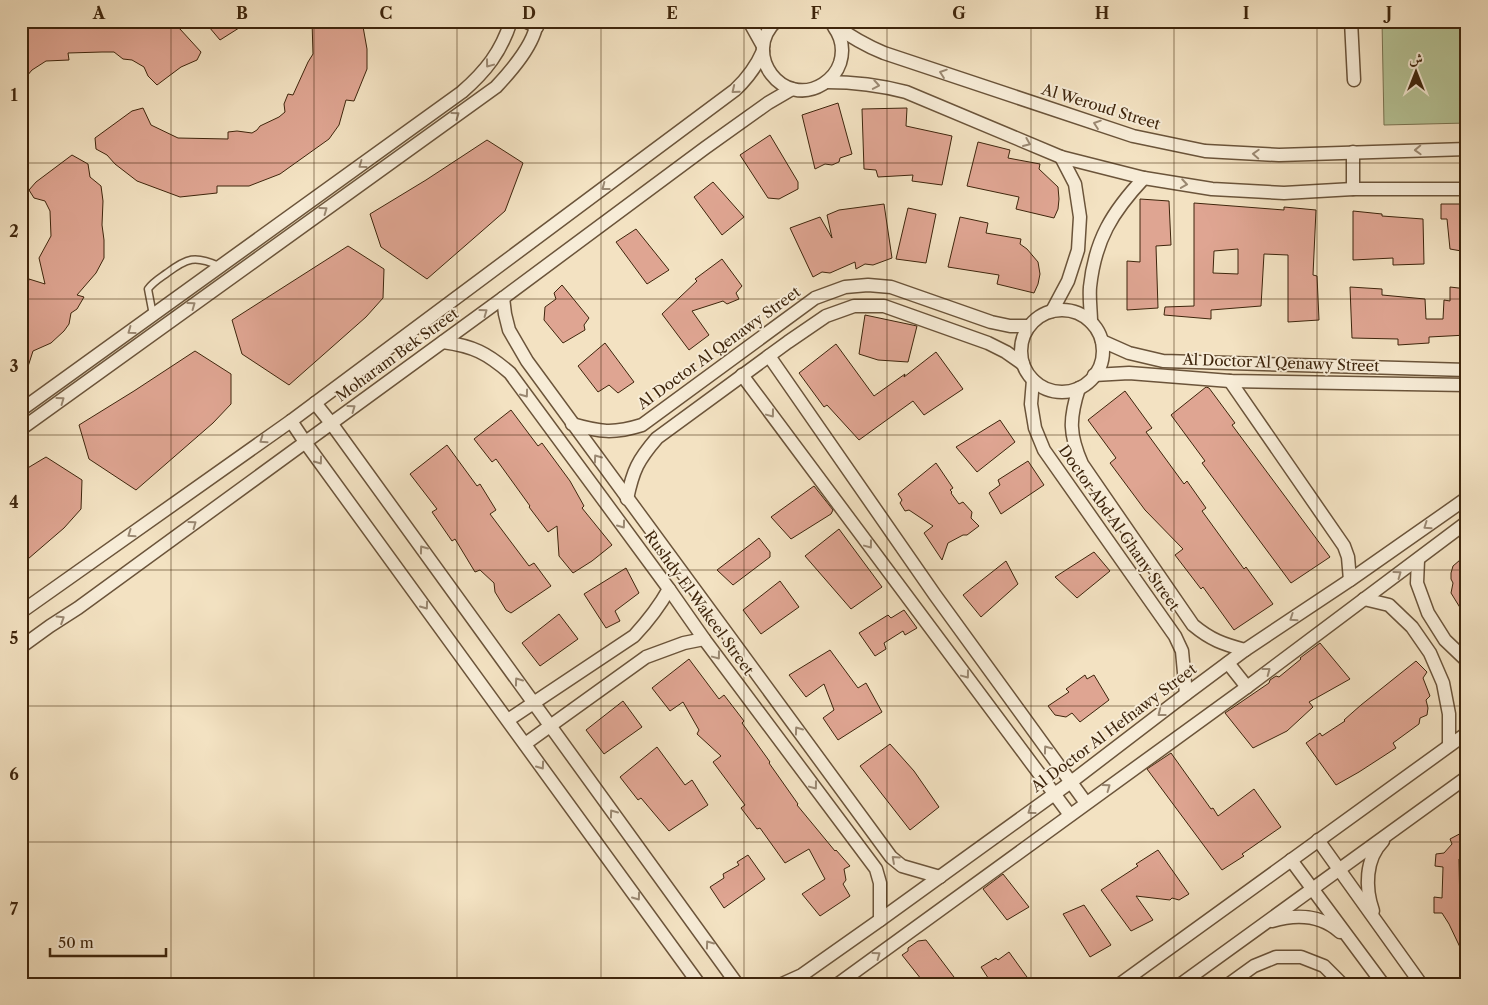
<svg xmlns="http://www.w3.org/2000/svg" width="1488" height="1005" font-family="'Libre Caslon Text',Amiri,serif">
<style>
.green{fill:#b6c497;stroke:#7a7452}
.building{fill:#dfa592;stroke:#3e250c;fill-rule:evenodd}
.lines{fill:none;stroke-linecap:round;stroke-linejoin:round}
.service-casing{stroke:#6b543a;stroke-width:9}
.minor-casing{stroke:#6b543a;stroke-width:15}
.service{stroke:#f7ecd7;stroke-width:6}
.minor{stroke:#f7ecd7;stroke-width:12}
.oneway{stroke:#9a8872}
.grid{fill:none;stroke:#3e250c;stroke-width:1;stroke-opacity:0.55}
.labels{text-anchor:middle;stroke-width:4;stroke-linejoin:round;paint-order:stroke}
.street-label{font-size:15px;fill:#3e250c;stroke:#f7ecd7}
.neatline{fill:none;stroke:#3e250c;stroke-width:2}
.grid-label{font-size:16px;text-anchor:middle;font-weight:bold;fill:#3e250c}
</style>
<rect width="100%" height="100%" fill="#f3e2c2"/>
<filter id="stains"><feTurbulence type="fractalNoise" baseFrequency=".004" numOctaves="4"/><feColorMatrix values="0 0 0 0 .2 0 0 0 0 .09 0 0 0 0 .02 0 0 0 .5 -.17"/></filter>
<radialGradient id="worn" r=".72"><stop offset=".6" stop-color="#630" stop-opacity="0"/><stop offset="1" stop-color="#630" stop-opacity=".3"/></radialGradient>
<path class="green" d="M1382 21H1467V123L1384 125Z"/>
<g class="building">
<path d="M21 21H169L180 29 201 52 197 60 181 67 157 85 148 76 144 67 132 60 123 59 114 52H102L68 53 69 60 46 61 32 70 21 83Z"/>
<path d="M204 21H250L220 40Z"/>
<path d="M312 21H362L367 49V69L354 101 346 100 339 125 329 139 280 174 249 186H217V193L180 197 137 181 115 164 107 155 96 149 95 138 132 111 143 108 151 125 178 138 228 139V132L237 131 252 133 257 130 260 126 279 117 285 112 284 104 288 94 293 95 308 62 313 54Z"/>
<path d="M838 103 852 154 840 158 839 162 832 165 825 164 815 169 802 115Z"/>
<path d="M907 108 906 126 952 136 942 185 912 181 913 175 878 177 876 170 864 169 862 109Z"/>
<path d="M770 135 798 182V189L779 199 768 198 740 155Z"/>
<path d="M487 140 523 163 505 211 427 279 381 247 370 214 426 180Z"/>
<path d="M978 142 1010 150 1008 158 1040 164 1039 169 1058 187 1059 199 1058 209 1054 218 1016 209 1019 197 967 186Z"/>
<path d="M72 155 88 164 90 177 101 186 103 201 102 225 104 240V258L96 273 77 295 84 297 77 309 71 313 69 324 64 331 51 343 33 351 24 379H21V301L25 298 29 279 45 284 39 258 51 236 50 211 45 201 34 198 29 190 36 182Z"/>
<path d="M713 182 744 217 722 235 694 197Z"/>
<path d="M1140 199 1169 201 1171 245 1156 246 1158 308 1127 310V261L1140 262Z"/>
<path d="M1194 203 1284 210V207L1316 210 1313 275 1317 276 1319 320 1288 322V255L1264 254 1261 306 1211 310V319L1164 315 1165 307 1194 306ZM1238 249V274L1213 273 1214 251Z"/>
<path d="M884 204 892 258 873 265 865 264 856 269 855 262 830 273 822 272 813 277 790 228 820 217 832 238 827 215 839 210Z"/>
<path d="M1441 204H1467V252L1450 249 1447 219H1441Z"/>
<path d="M908 208 936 214 926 263 896 259Z"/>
<path d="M1353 211 1382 214V216L1423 219 1424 264 1393 265V258L1353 260Z"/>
<path d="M960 217 988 223 986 233 1021 239 1020 244 1027 249 1038 262 1040 274 1038 284 1034 293 997 284 999 275 948 267Z"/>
<path d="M636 229 669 270 647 284 616 242Z"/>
<path d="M348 246 384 269 383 298 366 317 289 385 242 354 232 320Z"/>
<path d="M722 259 742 286 736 293 739 299 727 304 723 301 692 311 709 335 689 350 662 314 697 281 695 279Z"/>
<path d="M562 285 589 318 584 325 585 330 563 343 544 320 545 307 556 299 554 293Z"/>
<path d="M1350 287 1382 289V295L1425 299 1426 319H1443L1444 300 1450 301V287L1467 289V335L1429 337V343L1398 345V339L1352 338Z"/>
<path d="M865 315 917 326 908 362 878 360 859 354Z"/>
<path d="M605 343 634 382 618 393 609 385 598 392 578 366Z"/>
<path d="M836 344 874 396 905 374 904 377 936 352 963 389 924 415 913 401 859 440 827 405 824 407 799 373Z"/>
<path d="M195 351 231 374V404L213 423 136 490 89 459 79 425 134 391Z"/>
<path d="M1206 387 1209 388 1235 423 1232 425 1330 557 1291 583 1202 463 1205 461 1171 415Z"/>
<path d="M1125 391 1152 428 1146 432 1184 484 1187 481 1206 508 1202 511 1244 569 1246 567 1273 604 1234 630 1203 587 1201 589 1175 555 1183 549 1145 510 1110 463 1116 458 1088 420Z"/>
<path d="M511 410 538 446 542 443 570 481 584 506 582 508 612 545 592 561 573 573 559 556 557 526 548 532 529 507 530 506 496 459 492 462 474 439Z"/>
<path d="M1000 420 1015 442 977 472 956 447Z"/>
<path d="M447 445 477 486 480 484 496 510 490 514 529 566 534 563 551 586 511 613 506 610 495 592 494 583 480 570 475 572 455 539 452 541 432 512 437 509 410 474Z"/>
<path d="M46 457 82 480 81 509 64 528 21 565V472Z"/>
<path d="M1028 461 1044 485 1001 514 989 493 1000 485 998 480Z"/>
<path d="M936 463 953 488 950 490 952 492 951 493 959 504 963 502 972 512 971 518 979 526 967 535H963L948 543 942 560 924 533 933 526 909 510 905 511 900 503 902 500 898 494Z"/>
<path d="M814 486 833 510 831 514 791 539 771 517Z"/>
<path d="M839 529 882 587 851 609 805 556Z"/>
<path d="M759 538 770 552V557L733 585 717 570Z"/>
<path d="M1094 552 1110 571 1077 598 1055 577Z"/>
<path d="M1467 554V619L1451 593 1453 583 1451 579V573L1453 566Z"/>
<path d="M1006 561 1018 584 981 617 963 595Z"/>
<path d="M626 568 639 593 615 611 620 621 606 628 584 594Z"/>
<path d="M780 581 799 607 761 634 743 610Z"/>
<path d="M904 610 917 628 905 635 903 631 884 643 886 649 875 656 859 633 888 615 891 618Z"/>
<path d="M559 614 578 639 540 666 522 643Z"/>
<path d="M1320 643 1350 679 1309 702 1313 707 1287 731 1253 748 1225 713 1269 683 1270 680 1276 676 1279 677 1301 659 1300 658Z"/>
<path d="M830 650 858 688 866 683 882 712 838 740 823 718 834 710 824 684 806 697 789 675Z"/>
<path d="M689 659 719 699 724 695 744 721 742 723 770 762 769 763 798 804 797 805 835 851 836 850 850 866 844 869 846 880 843 884 850 896 820 916 802 894 825 879 809 849 785 863 760 828 757 829 741 808 745 805 713 762 721 756 697 734 699 730 683 702 670 711 652 688Z"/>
<path d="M1416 661 1427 672 1423 678 1430 696 1426 700 1428 708 1427 715 1420 718 1419 724 1393 743 1396 748 1359 772 1336 785 1306 743 1320 733 1322 736 1345 721 1344 720 1361 705Z"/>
<path d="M1085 675 1087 679 1094 675 1109 700 1080 722 1072 713 1066 717 1055 715 1048 706 1069 692 1066 689Z"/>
<path d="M623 701 642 727 604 754 586 730Z"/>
<path d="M890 744 914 771 939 807 910 830 860 766Z"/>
<path d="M657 747 685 785 692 780 708 805 669 831 641 798 638 800 620 777Z"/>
<path d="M1171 753 1211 809 1213 808 1218 816 1254 789 1281 827 1242 854 1244 856 1222 870 1147 769Z"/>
<path d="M1467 830V854L1459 859 1460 911 1467 915V962L1449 924 1442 913H1434V897L1442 898 1443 867 1435 866 1436 854 1444 853 1452 844 1450 839Z"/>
<path d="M1158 850 1189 894 1179 900 1172 898 1170 900 1136 896 1153 920 1131 931 1101 890 1138 866 1136 864Z"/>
<path d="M748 855 765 879 724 908 710 887 724 878 723 874 739 865 737 862Z"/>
<path d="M1003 874 1029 907 1007 920 983 889Z"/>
<path d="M1084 905 1111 945 1090 957 1063 914Z"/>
<path d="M926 940 954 977 943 984H925L902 955 908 951V948L918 941Z"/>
<path d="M1009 952 1032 984H992L981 967 996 958 998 960Z"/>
</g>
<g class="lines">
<g class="service-casing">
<path id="service" d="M153 315 148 289C153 282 160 278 167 273 187 258 195 255 219 266"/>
</g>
<g class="minor-casing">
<g id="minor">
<path d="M525 21 537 27"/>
<path d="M749 21 763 46"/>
<path d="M776 21C741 54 783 109 823 84 831 79 837 72 840 63 844 50 842 38 834 27"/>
<path d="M1351 21 1354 80"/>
<path d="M831 23C848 35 864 45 884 53L1133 136 1205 151 1279 155 1467 149"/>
<path d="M827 82C855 82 879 85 906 92L1061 157 1144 178 1212 189 1284 193 1353 189H1467"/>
<path d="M1353 189V152"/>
<path d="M503 298 505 314 509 330 527 361 891 857 902 866 940 877"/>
<circle cx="1062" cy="351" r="41"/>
<path d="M1052 311 1068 281 1078 250 1080 217 1075 184 1061 157"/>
<path d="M1091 322C1091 311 1089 299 1090 287 1095 240 1112 212 1144 178"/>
<path d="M1102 341 1129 353 1163 361 1467 370"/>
<path d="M443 342C473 346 487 353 510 373L669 589 704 639 876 869 880 883V920"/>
<path d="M769 356 935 595 1086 803"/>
<path d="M742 375 1070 815"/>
<path d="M1094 375 1129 373 1230 381 1467 385"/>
<path d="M1033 380 1031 404 1035 428 1044 450 1175 636 1182 651 1186 694"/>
<path d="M1230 381 1344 546 1348 557 1350 580"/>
<path d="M1079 388C1069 419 1069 434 1082 464L1193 625C1211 640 1223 644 1245 650"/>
<path d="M315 403 331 423 737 984"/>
<path d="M21 410 462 92C486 71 501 52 511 21"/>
<path d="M291 421 305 442 699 984"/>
<path d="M572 424C600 432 613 434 642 425L815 298 845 287 868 285 891 287 991 322 1010 326H1029"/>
<path d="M21 429 496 87C511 71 535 44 537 21"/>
<path d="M627 499C633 470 638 460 657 438L788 342 826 316 854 306H884L988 343 1006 352 1023 364"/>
<path d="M1418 560 1417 583 1428 613 1445 640 1467 661"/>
<path d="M1364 599 1389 605 1412 627 1430 653 1443 683 1449 714V745"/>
<path d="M21 612 291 421 735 90C748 78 756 67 763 51"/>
<path d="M21 647 50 626 78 608 503 298 705 148 768 103 792 89"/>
<path d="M1228 663 1247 687"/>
<path d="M508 720 634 636C648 621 659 607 669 589"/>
<path d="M525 744 646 657 684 643 704 639"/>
<path d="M1318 840 1421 984"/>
<path d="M1291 860 1383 984"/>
<path d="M1373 911C1365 888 1365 859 1383 841"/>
<path d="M1272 921C1296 914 1321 915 1340 932"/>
<path d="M782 984 802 975 880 920 1071 782 1186 694 1245 650 1350 580 1467 498"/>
<path d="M838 984 1247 687 1467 522"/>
<path d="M1120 984 1467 733"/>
<path d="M1181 984 1467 777"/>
<path d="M1229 984 1254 966 1276 957H1301L1324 966 1342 984"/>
</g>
</g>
<use href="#service" class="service"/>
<use href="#minor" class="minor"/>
</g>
<defs><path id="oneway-chevron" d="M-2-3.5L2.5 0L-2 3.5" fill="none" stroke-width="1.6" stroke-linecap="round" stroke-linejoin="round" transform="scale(1.25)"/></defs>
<g class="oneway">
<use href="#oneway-chevron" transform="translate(489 64) rotate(127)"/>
<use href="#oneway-chevron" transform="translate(943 73) rotate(-161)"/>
<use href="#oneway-chevron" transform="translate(876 85) rotate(10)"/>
<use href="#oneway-chevron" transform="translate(735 90) rotate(141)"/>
<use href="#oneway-chevron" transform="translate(456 115) rotate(-36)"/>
<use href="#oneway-chevron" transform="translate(1097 124) rotate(-161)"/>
<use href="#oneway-chevron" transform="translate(1027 143) rotate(23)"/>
<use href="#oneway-chevron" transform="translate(1418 150) rotate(178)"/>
<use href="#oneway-chevron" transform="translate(1256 154) rotate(-177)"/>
<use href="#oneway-chevron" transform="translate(362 165) rotate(144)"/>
<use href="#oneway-chevron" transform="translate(1184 184) rotate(9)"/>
<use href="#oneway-chevron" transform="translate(605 187) rotate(143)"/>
<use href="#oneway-chevron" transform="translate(324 210) rotate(-36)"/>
<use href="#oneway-chevron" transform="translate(192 305) rotate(-36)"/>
<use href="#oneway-chevron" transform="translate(484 312) rotate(-36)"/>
<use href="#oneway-chevron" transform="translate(131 331) rotate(144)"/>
<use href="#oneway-chevron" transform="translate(525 394) rotate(54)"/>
<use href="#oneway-chevron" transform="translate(61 400) rotate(-36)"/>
<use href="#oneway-chevron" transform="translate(352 408) rotate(-36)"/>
<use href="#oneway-chevron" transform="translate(771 414) rotate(53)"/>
<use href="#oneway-chevron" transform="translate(263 440) rotate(145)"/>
<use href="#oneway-chevron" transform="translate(597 458) rotate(-126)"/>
<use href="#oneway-chevron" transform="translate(319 461) rotate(54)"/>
<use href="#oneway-chevron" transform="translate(193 524) rotate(-36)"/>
<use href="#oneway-chevron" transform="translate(622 525) rotate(54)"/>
<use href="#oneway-chevron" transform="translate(1427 526) rotate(145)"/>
<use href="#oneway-chevron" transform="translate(131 534) rotate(145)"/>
<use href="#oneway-chevron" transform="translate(869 545) rotate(53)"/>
<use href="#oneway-chevron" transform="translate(423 549) rotate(-126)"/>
<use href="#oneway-chevron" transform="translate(1398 574) rotate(-36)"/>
<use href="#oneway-chevron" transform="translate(425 606) rotate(54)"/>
<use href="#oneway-chevron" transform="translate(1293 618) rotate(146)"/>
<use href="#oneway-chevron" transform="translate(61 619) rotate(-32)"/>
<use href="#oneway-chevron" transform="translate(717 656) rotate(53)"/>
<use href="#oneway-chevron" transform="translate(1267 671) rotate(-37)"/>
<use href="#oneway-chevron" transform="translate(966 675) rotate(53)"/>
<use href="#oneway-chevron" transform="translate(518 681) rotate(-126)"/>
<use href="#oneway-chevron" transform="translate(1161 713) rotate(142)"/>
<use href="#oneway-chevron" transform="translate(798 730) rotate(-126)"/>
<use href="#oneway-chevron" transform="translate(1047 749) rotate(-126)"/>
<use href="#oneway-chevron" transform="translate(541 766) rotate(54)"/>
<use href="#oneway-chevron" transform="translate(814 786) rotate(53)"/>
<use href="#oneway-chevron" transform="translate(1107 787) rotate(-36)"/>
<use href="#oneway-chevron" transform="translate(1031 811) rotate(144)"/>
<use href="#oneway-chevron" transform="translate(613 813) rotate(-126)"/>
<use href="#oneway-chevron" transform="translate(895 859) rotate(-138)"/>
<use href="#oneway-chevron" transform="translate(637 897) rotate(54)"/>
<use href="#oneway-chevron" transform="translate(709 944) rotate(-126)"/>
<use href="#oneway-chevron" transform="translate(877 955) rotate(-36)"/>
</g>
<path class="grid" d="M171 21V984M314 21V984M457 21V984M601 21V984M744 21V984M887 21V984M1031 21V984M1174 21V984M1317 21V984M21 163H1467M21 299H1467M21 435H1467M21 570H1467M21 706H1467M21 842H1467"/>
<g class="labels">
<g class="street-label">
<text transform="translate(1101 107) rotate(17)" y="5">Al Weroud Street</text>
<text transform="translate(719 348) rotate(-36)" y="5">Al Doctor Al Qenawy Street</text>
<text transform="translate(397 355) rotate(-36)" y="5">Moharam Bek Street</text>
<text transform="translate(1281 363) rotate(2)" y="5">Al Doctor Al Qenawy Street</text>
<text transform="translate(1119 528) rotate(55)" y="5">Doctor Abd Al Ghany Street</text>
<text transform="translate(699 603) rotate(54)" y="5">Rushdy El Wakeel Street</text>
<text transform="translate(1114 728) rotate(-37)" y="5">Al Doctor Al Hefnawy Street</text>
</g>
</g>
<rect width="1488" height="1005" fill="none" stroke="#f3e2c2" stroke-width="55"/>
<g transform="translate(1416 72)" stroke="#f7ecd7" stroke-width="4" paint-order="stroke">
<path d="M0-4L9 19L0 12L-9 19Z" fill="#3e250c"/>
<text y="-8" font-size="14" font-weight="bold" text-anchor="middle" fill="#3e250c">ش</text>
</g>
<path d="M50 948v8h116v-8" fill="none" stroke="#3e250c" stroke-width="2.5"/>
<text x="58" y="948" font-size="15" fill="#3e250c" stroke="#f7ecd7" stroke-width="4" paint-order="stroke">50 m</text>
<rect x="28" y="28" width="1432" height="950" class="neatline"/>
<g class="grid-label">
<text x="99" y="19">A</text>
<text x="242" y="19">B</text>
<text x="386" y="19">C</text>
<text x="529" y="19">D</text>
<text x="672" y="19">E</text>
<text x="816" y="19">F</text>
<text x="959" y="19">G</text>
<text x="1102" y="19">H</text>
<text x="1246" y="19">I</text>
<text x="1389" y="19">J</text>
<text x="14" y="101">1</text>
<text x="14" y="237">2</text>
<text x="14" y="372">3</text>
<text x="14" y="508">4</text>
<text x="14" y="644">5</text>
<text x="14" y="780">6</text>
<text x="14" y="915">7</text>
</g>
<rect width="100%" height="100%" filter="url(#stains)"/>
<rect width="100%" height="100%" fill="url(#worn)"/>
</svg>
